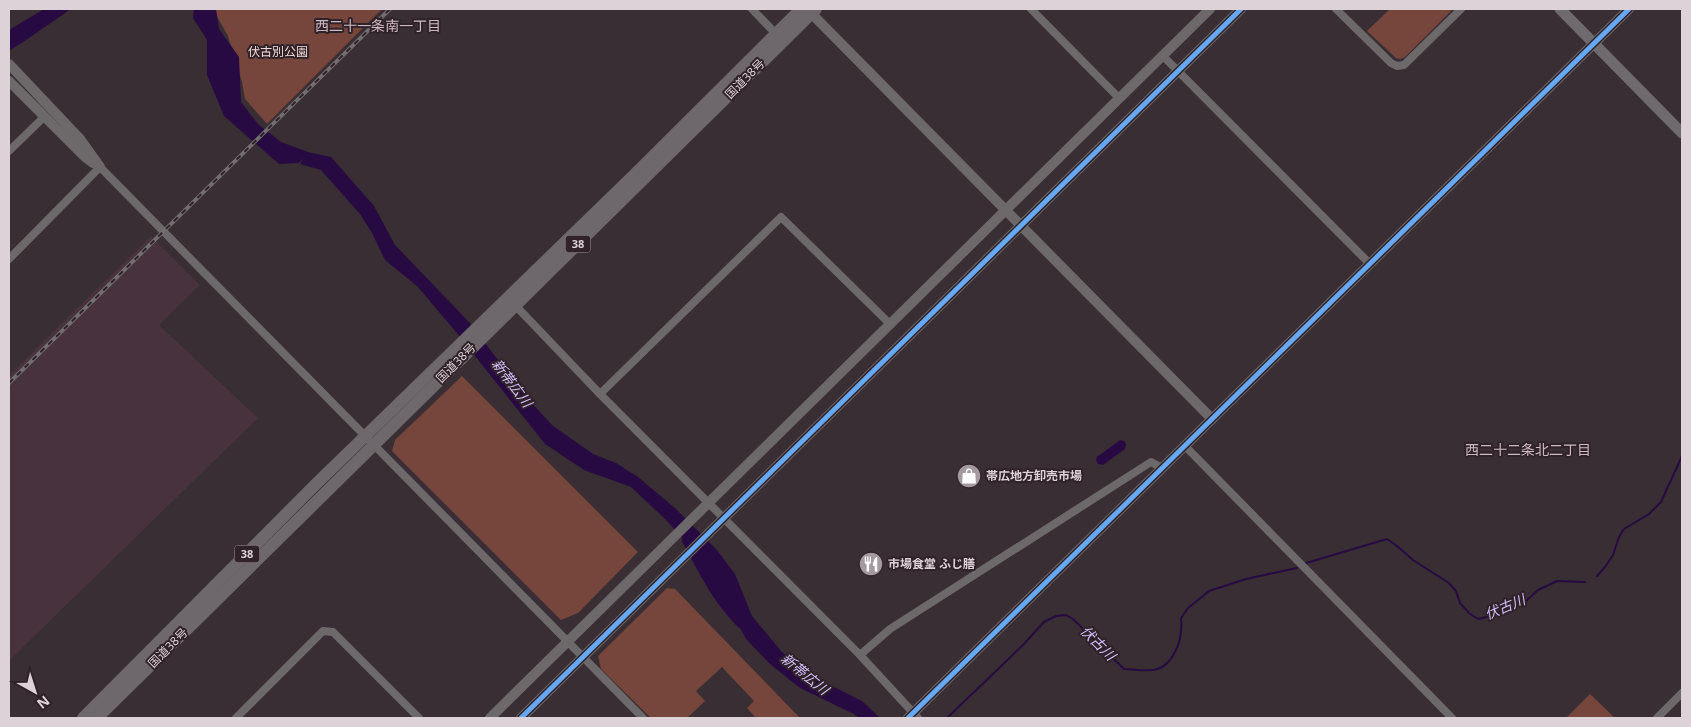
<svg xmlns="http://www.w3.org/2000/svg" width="1691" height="727" font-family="'Noto Sans','Noto Sans JP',sans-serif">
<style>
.built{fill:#47323d}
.green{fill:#76463d}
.water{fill:#280a42}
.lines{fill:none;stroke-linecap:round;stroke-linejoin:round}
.stream{stroke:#280a42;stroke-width:2}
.river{stroke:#280a42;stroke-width:12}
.minor{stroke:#6d696b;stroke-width:8}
.tertiary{stroke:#6d696b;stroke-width:10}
.secondary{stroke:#6f6a6e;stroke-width:11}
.trunk{stroke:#6e676b;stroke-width:12}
.rail-casing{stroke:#726d6f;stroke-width:4}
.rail{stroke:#302229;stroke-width:2;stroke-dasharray:5.5;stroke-linecap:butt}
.cycleway-casing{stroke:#302229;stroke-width:8}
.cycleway{stroke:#66a8f1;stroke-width:5}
.labels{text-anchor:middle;stroke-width:4;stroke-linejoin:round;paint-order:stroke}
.shield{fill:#302229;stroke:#a89da3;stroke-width:1}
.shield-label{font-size:11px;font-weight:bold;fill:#dcd2d7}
.park-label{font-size:12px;fill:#f1d9d4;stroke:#302229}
.street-label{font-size:12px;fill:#dcd2d7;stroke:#302229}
.poi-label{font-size:12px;font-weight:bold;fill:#dcd2d7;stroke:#302229;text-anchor:start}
.neighbourhood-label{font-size:14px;fill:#ccb8c2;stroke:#302229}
.water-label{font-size:14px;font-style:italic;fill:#d3bef8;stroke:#302229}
</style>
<rect width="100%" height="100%" fill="#382e33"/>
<path class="built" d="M151 236 200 285 159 325 258 418 9 661V375Z"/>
<g class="green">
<path d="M213 9H382L267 124 245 99 242 82 228 36Z"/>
<path d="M1390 9H1453L1405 57 1400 59 1396 58 1367 31Z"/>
<path d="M462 376 638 552 578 613 561 620 392 451 395 440Z"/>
<path d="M667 588 675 589 800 718H756L747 708 754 701 722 667 696 691 705 701 687 718H651L601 669 598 656Z"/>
<path d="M1590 694 1615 718H1566Z"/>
</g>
<g class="water">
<path d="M44 9H71L26 40 9 51V30Z"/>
<path d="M194 9H216L219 29 239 57 241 102 258 124 281 142 308 152 331 157 374 206 395 245 469 322 527 398 553 426 593 454 616 463 638 477 676 509 717 550 735 574 752 616 781 651 810 675 862 701 880 718H859L854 714 800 688 770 664 746 639 708 566 665 519 631 487 584 470 545 444 456 332 418 287 385 260 372 233 360 214 321 170 300 164 303 158 299 163 279 164 224 116 207 75V40L193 18Z"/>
<path d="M1120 440 1124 441 1126 444 1125 449 1103 465 1098 464 1096 460 1097 457Z"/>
</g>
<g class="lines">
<g class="stream">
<path d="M1306 563 1387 539 1397 546 1413 560 1449 583 1456 591 1460 603 1470 614 1478 619 1491 616 1525 602 1538 590 1557 581 1585 582"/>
<path d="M1597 576 1605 567 1613 555 1619 537 1624 529 1649 514 1661 502 1682 456"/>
<path d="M947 718 1023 645 1044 622 1056 616 1066 615 1073 619 1124 669C1147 670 1163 676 1175 652 1181 641 1182 631 1181 618L1188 608 1209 591 1246 579 1297 568"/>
</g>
<path class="river" d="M688 540C705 571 720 604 748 628"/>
<g class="minor">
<path d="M752 9 778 36"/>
<path d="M1031 9 1119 98"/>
<path d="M1336 9 1391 63 1397 66 1404 65 1461 9"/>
<path d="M1162 55 1370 264"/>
<path d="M9 151 44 117"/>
<path d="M9 259 100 167 643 718"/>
<path d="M513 303 600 394 860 655 918 718"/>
<path d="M600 394 781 217 890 324"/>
<path d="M1185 446 1452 718"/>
<path d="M860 655 890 629 1151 462 1162 468"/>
<path d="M236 718 323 631 333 632 419 718"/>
<path d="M1657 718 1682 693"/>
</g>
<g class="tertiary">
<path d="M807 9 1212 419"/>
<path d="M9 64 80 139 100 167"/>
<path d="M9 81 85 157 93 163"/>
<path d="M490 718 1210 9"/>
<path d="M521 718 1241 9"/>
<path d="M908 718 1629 9"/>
</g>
<path class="secondary" d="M1560 9 1682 133"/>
<g class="trunk">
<path d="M83 718 316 484 633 176 801 9"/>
<path d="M97 718 816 9"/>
</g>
<g class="rail-casing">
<path id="rail" d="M9 383 390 9"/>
</g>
<use href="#rail" class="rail"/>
<g class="cycleway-casing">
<g id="cycleway">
<path d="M521 718 1241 9"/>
<path d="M908 718 1629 9"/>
</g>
</g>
<use href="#cycleway" class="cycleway"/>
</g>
<defs>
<g id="shop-disc" transform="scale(1.25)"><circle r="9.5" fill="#a3999e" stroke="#302229"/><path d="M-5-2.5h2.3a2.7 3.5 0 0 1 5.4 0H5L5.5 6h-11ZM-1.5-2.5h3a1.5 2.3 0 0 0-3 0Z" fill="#fff"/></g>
<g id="restaurant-disc" transform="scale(1.25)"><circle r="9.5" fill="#a3999e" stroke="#302229"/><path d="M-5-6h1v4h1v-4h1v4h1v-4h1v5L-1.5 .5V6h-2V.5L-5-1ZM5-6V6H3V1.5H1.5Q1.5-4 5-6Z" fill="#fff"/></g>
</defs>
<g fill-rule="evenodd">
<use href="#shop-disc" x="969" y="476"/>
<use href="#restaurant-disc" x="871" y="564"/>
</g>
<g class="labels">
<g class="shield">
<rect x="565.5" y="235.5" width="25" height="17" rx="4"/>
<rect x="234.5" y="545.5" width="25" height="17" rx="4"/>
</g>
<g class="shield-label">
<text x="578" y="248">38</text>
<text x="247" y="558">38</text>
</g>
<g class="park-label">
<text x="278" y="56">伏古別公園</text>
</g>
<g class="street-label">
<text transform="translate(745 79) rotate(-45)" y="4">国道38号</text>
<text transform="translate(456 363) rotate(-45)" y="4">国道38号</text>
<text transform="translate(168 648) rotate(-45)" y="4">国道38号</text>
</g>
<g class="poi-label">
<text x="986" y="480">帯広地方卸売市場</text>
<text x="888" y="568">市場食堂 ふじ膳</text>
</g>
<g class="neighbourhood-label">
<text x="378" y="31">西二十一条南一丁目</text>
<text x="1528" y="455">西二十二条北二丁目</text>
</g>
<g class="water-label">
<text transform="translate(512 383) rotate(53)" y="5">新帯広川</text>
<text transform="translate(1505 607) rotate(-23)" y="5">伏古川</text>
<text transform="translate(1098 643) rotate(45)" y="5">伏古川</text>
<text transform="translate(805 674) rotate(39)" y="5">新帯広川</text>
</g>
</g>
<rect width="1691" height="727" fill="none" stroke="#dcd2d7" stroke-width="20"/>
<g transform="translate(35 692) rotate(141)" stroke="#302229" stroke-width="4" paint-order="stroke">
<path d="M0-4L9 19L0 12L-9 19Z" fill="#dcd2d7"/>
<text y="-8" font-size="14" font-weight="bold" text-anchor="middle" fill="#dcd2d7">N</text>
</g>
</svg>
